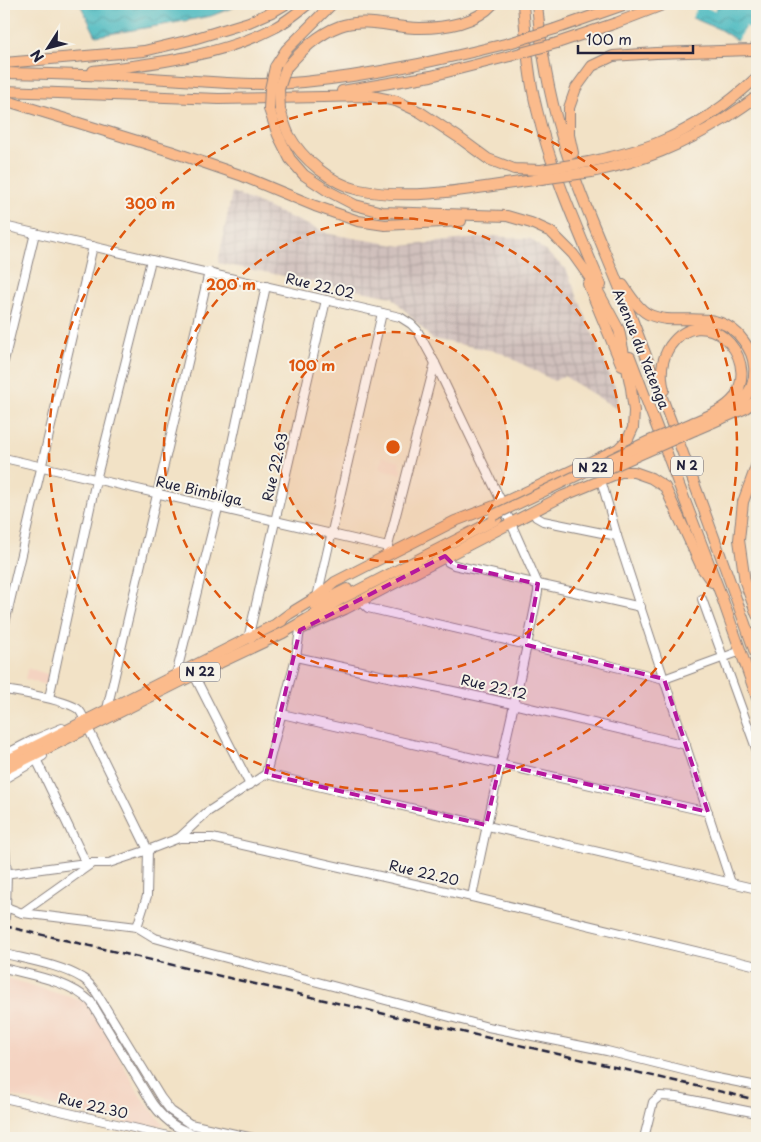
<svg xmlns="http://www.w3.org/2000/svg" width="761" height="1142" font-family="'Playpen Sans',sans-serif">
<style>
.built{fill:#f4d3c1}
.industrial{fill:url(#industrial-grid)}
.water{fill:url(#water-waves);stroke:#366e7e}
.pier{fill:#f2e2c6}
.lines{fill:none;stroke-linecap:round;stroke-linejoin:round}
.minor-casing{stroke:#8a8280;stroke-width:10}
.major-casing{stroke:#8a8280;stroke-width:12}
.minor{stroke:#fff;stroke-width:8}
.major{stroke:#fbbb8c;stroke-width:10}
.rail{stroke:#22223b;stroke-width:2.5;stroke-dasharray:8 4;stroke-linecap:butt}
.major-bridge-casing{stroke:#8a8280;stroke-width:12;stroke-linecap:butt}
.major-bridge{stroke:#fbbb8c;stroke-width:10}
.marked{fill:#b5179e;fill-opacity:0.2;stroke:#b5179e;stroke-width:4;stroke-dasharray:10 6;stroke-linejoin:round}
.ring{fill:none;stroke:#de560e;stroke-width:2.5;stroke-dasharray:9 6}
.labels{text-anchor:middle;stroke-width:4;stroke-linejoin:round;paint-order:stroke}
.shield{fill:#f7f3e8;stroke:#62616f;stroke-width:1}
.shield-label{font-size:12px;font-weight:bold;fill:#22223b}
.street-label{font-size:14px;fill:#22223b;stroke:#f7f3e8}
.centre{fill:#de560e;stroke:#f7f3e8;stroke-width:2.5}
.ring-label{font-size:15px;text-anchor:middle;font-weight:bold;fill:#de560e;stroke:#f7f3e8;stroke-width:4;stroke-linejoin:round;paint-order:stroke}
</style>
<defs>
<pattern id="industrial-grid" width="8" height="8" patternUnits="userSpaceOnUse" patternTransform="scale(1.25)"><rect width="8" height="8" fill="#d0c0bc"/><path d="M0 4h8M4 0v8" fill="none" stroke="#b2a5a2"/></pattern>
<pattern id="water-waves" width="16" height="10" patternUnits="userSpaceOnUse" patternTransform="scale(1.25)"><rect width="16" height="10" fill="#4ab9c0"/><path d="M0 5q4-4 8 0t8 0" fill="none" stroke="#3d969d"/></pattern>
</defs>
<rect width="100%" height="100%" fill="#f7f3e8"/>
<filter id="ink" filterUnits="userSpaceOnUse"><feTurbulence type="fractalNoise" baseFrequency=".02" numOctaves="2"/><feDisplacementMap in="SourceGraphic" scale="10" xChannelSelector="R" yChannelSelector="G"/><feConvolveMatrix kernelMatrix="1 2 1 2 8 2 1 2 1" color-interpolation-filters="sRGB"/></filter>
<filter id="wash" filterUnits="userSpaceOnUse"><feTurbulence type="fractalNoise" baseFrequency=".0096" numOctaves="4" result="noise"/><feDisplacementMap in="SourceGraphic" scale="20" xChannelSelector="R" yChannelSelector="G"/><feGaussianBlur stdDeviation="1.12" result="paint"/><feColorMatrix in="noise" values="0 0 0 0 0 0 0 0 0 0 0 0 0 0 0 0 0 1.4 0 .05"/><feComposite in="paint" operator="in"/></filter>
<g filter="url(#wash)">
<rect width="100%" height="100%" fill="#f2e2c6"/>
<g class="built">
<path d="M383 456 400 461 399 468 402 469V474L380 469Z"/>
<path d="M28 668 50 675 47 685 25 679Z"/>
<path d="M4 977 89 1003 141 1097 164 1125 142 1127 4 1094Z"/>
</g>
<path class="industrial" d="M232 192 329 234 402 246 494 236 531 239 566 269 617 392V409L564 376 554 381 500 352 432 339 392 297 218 263Z"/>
<g class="water">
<path d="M77 4H242L211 16 163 25 96 36 81 6Z"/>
<path d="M659 4H757V53L719 29Z"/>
</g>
<g class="pier">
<path d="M657 4H717L714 11 699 4 691 20 658 6Z"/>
<path d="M746 26 757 34V55L736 42Z"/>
</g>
</g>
<g filter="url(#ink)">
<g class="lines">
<g class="minor-casing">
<g id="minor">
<path d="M4 226 400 317 411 324 417 330 435 363 502 503 538 584V592C518 694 492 795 472 897"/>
<path d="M4 361 35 233"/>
<path d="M4 458 388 547"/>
<path d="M601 480 617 536 731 883"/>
<path d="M533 511 536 517 543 521 617 536"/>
<path d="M387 550 435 363"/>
<path d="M445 556 448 562 454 565 641 607"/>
<path d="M317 597 382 313"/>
<path d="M702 599 757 751"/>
<path d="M360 601 368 608 527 645 664 679 741 651"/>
<path d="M4 627 93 246"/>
<path d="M248 639 326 300"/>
<path d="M296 657 513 704 686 745"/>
<path d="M176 675 218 508 266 286"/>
<path d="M194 675 250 785"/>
<path d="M4 690C19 692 70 701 79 710 82 713 83 717 85 721L80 722"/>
<path d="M49 698 96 480 151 260"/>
<path d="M107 709 209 272"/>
<path d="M282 714 708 812"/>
<path d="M85 730 88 728 148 850 147 896 137 927 155 938 204 952 488 1027 607 1051 707 1076 757 1086"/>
<path d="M4 755 33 740 62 728"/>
<path d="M36 759 86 863"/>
<path d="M266 774 757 889"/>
<path d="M4 779 43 756"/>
<path d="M4 835 7 874 6 907H4"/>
<path d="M179 838 206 813 266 774 296 657 300 630"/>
<path d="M4 874 86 863H109L148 850 179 838H212L472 897 757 966"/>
<path d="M22 913 137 927"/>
<path d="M4 926 6 907 22 913 91 864"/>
<path d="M5 954C29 960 61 965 82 978 88 981 92 987 96 992L161 1098 171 1111 190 1124 253 1138"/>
<path d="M4 968C33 976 68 980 91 1002L152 1103C169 1127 183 1132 210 1138"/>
<path d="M4 1098 177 1138"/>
<path d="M644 1138 653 1102 660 1096 677 1097 757 1113"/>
</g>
</g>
<g class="major-casing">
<g id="major">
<path d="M523 4C526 39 528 75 537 110 551 170 577 228 601 285"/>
<path d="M537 4C541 48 548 91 561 134 578 195 607 254 630 314 674 428 717 543 757 658"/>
<path d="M555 29 626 4"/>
<path d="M557 43 616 23 665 4"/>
<path d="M4 63 144 51 190 40 249 22 274 11 286 4"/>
<path d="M275 67 286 50 332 4"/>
<path d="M286 68C301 51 318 34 340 26 366 17 393 28 420 28 445 28 476 23 493 4"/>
<path d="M93 71C152 64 221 56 274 28 286 22 297 13 308 4"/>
<path d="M4 73C53 74 103 75 152 78 203 81 253 87 304 82 374 75 441 60 509 43"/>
<path d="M4 91 219 99 371 96 396 101 420 112 458 137 488 159 514 169 541 170"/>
<path d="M342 91 431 76 510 56"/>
<path d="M4 100 170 151 240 175 315 206 358 221 385 225 461 221"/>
<path d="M269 109 278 135 290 159 304 175 328 191 355 205 382 212 507 216 531 223 551 232 573 254 593 282 619 330 631 388 634 411 633 428 628 439 618 449 502 503 455 521 386 556 335 582 317 597 289 614 277 623"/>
<path d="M280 110C283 118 285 127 289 135 302 159 332 184 359 190 417 202 484 186 541 179"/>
<path d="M573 153 569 135V108L576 88 592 66 613 56 656 53 752 50 757 47"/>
<path d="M589 162C612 157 635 152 657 143 693 128 729 104 757 77"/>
<path d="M592 172C643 161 681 146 726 118 736 111 748 104 757 96"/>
<path d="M588 284 622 366"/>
<path d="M623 285C629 294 637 308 648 314 676 328 711 307 738 334 745 342 751 350 753 360 760 388 741 404 721 419"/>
<path d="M630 357 721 595 757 698"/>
<path d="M664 390C660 375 661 360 670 346 702 300 761 353 735 397 725 410 706 417 692 423"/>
<path d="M695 430 744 409 757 400"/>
<path d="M757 464 743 502 739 540 745 582 757 615"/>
<path d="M315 605 347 589"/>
<path d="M301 629 345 609 563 496 621 472H634L651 478 665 487 702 568 712 582"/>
<path d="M4 762 282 621"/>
<path d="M4 770 194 675 283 633 343 598 497 519"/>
</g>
</g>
<use href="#minor" class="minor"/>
<use href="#major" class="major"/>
<path class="rail" d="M4 926 757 1100"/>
<g class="major-bridge-casing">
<g id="major-bridge">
<path d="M509 43 555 29"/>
<path d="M510 56 557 43"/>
<path d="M269 109 270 89 275 67"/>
<path d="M280 110 279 89 286 68"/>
<path d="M541 170 589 162"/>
<path d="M541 179 592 172"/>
<path d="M607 469 695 430"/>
<path d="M494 515 649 441 692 423"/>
</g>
</g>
<use href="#major-bridge" class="major-bridge"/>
</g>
</g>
<path class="marked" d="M445 556 454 565 538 584 527 645 664 679 708 812 500 764 486 825 266 774 300 630Z"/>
<circle cx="393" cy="447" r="115" fill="#de560e" fill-opacity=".12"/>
<g class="ring">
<circle cx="393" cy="447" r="115"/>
<circle cx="393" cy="447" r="229"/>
<circle cx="393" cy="447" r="344"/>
</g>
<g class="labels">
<g class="shield">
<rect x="671" y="456.5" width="32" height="19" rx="4"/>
<rect x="573" y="458.5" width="40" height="19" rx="4"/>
<rect x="180" y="662.5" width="40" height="19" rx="4"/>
</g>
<g class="shield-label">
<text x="687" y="470">N 2</text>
<text x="593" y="472">N 22</text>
<text x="200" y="676">N 22</text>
</g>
<g class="street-label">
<text transform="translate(320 286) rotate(13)" y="5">Rue 22.02</text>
<text transform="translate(641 349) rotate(68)" y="5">Avenue du Yatenga</text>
<text transform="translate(275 467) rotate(-77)" y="5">Rue 22.63</text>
<text transform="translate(199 491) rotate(13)" y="5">Rue Bimbilga</text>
<text transform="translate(494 687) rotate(13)" y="5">Rue 22.12</text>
<text transform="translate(424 873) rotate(13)" y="5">Rue 22.20</text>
<text transform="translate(93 1106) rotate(13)" y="5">Rue 22.30</text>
</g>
</g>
<circle cx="393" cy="447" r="8" class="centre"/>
<g class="ring-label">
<text x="150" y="209">300 m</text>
<text x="231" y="290">200 m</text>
<text x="312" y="371">100 m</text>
</g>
<rect width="761" height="1142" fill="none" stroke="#f7f3e8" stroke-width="20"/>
<g transform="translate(48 48) rotate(234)" stroke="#f7f3e8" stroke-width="4" paint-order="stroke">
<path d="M0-4L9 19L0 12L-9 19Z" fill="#22223b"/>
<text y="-8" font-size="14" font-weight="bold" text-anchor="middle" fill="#22223b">N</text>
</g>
<path d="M578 45v8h115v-8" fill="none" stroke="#22223b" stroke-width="2.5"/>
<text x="586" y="45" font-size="15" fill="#22223b" stroke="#f7f3e8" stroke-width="4" paint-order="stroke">100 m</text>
</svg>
